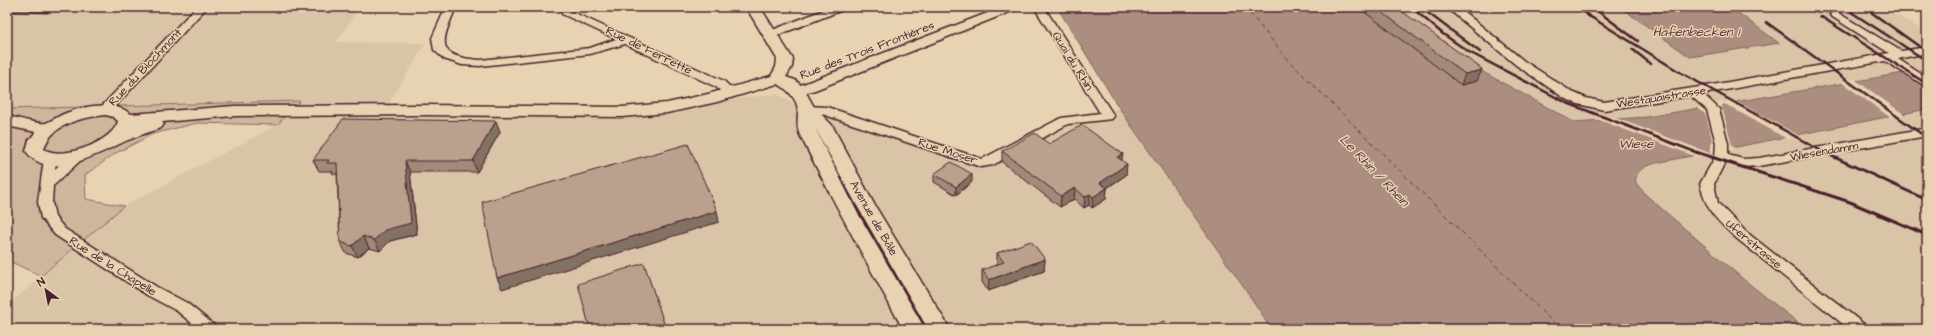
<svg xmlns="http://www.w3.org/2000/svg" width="1934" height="336" font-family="'Architects Daughter',sans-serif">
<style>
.built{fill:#dac4a7}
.green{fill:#ceb59c;stroke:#8c6a64}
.water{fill:#ab8e7f;stroke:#84625d}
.pier{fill:#e7d3b2}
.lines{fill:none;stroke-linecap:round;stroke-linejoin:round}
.ferry{stroke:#5d353c;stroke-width:1;stroke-dasharray:4.5 3.5;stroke-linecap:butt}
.street-tunnel{stroke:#c8af97;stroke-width:12;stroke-dasharray:12 6;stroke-linecap:butt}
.street-casing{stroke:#4a1f2b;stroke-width:3}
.secondary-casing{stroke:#4a1f2b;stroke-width:3}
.street{fill:#e7d3b2;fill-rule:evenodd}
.secondary{fill:#e7d3b2;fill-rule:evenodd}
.rail-far1{stroke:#4a1f2b;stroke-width:2.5}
.rail{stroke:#4a1f2b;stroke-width:3}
.wall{fill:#a18a79;stroke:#4a1f2b}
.shaded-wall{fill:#837163;stroke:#4a1f2b}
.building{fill:#bba18d;stroke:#4a1f2b}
.labels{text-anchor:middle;stroke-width:3;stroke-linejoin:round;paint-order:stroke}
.street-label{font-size:12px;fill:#4a1f2b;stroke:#e7d3b2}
.water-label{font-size:13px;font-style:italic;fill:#5d353c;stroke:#e7d3b2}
</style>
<rect width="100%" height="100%" fill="#e7d3b2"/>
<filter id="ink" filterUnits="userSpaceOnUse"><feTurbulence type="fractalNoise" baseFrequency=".025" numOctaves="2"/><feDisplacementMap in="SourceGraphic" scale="8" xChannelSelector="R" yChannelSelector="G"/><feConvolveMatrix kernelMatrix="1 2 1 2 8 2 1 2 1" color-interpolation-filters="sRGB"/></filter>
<g filter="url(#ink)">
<g class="built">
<path d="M7 7H360L336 42 426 43 389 103 623 111 777 94 802 108 984 160 1062 117 1119 108 1260 311 1270 329H7V306L124 206 277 125 299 102 7 109Z"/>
<path d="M1393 7H1883L1927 33V329H1806L1743 279 1646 195 1574 122 1463 61Z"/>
</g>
<path class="green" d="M300 101 277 125 197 123 153 134 116 153 85 175 86 199 124 206 41 276 7 260V109Z"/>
<g class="water">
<path d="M1057 7H1393L1463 61 1574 122 1647 117 1927 69V109L1671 160C1658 163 1633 165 1636 183L1646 195 1743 279 1806 329H1270L1260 311 1119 108Z"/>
<path d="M1620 7H1730L1779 43 1690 57Z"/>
</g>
<g class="pier">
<path d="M1854 79 1905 115 1891 118 1841 82Z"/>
<path d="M1734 100 1800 136 1787 139 1725 104 1722 105V107L1732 145 1736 149 1710 153 1712 140 1706 115 1697 107Z"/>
<path d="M1613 117 1710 153 1697 157 1594 118Z"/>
</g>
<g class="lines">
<path class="ferry" d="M1245 7 1287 59 1560 329"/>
<path class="street-tunnel" d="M1825 7 1835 14"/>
<g class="street-casing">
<g id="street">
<path d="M196 7H207L109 113H101L99 110 101 107Z"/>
<path d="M446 7H456C442 41 433 57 480 60L590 48 616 39 562 14 561 12 566 9 724 81 735 92 733 95H725L716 87 625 44 590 54 480 66 462 65 444 59 434 50 432 38Z"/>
<path d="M831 7H846L845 9 773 37H765L763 35 765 33Z"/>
<path d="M1003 7H1018L1017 9 815 90 797 95 791 91 793 88Z"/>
<path d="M1034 7H1044L1114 116 1112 119 1068 124 993 165 981 167 822 114H807L801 110 807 106 827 107 982 159 1061 118 1100 113Z"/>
<path d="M1446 7H1458L1524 61 1572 92 1586 98 1604 102 1712 85 1889 53 1831 16 1830 14 1835 11 1901 51 1927 47V53L1898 59 1927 78V87L1885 61 1703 94 1719 109 1728 143V155L1743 159 1759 158 1927 128V136L1759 166 1743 167 1725 162 1714 184 1718 203 1745 231 1865 325 1868 329H1849L1735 237C1715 218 1707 212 1700 184L1715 157 1716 143 1707 110 1691 96 1604 110 1578 104 1564 98 1516 65Z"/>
<path d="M76 153 81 154 82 157 81 160 53 186 52 202 55 217 65 229 157 287 187 303 214 325 217 329H199L177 311 147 295 55 235 41 218 38 202 44 159 45 156H55L56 159 55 169 71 154Z"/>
</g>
</g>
<g class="secondary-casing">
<path id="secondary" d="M746 7H760L793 59 792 67 786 77 795 80 803 87 814 107 832 125 874 204 950 329H928L856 204 814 126 856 210 925 329H903C868 265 833 201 800 135 796 126 798 121 798 111 798 100 786 87 777 84L717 102 667 113 622 117 424 115 234 116 162 122 164 124 161 128C149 132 137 136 126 141 101 152 48 184 26 151L29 140 36 132 7 126V116C15 117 40 125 46 123 54 120 61 114 69 112 88 105 114 101 131 114L234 106 424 105 622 107 667 103 708 94 771 76 776 67 777 59ZM106 115 113 117 118 121C113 142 62 161 44 149 51 124 83 117 106 115Z"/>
</g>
<use href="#street" class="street"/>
<use href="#secondary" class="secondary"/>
<g class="rail-far1">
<path d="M1411 7 1443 34 1469 52 1567 103 1698 153"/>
<path d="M1420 7 1480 52"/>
<path d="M1577 7 1590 17"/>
<path d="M1592 7 1638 41"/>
<path d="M1868 10 1927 52"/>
<path d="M1851 12 1927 61"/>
<path d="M1586 14 1678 71 1825 153"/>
<path d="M1820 16 1927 84"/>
<path d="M1766 22 1927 138"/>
<path d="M1632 49 1651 64"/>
</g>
<g class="rail">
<path d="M1696 152 1850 202 1927 235"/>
<path d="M1823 152 1927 200"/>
</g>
</g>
<g class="wall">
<path d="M7 7H56L47 13 7 11Z"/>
<path d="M1358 7H1396L1477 81 1461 85Z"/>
<path d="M496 121 500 132 477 172H410L417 234 390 241 380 251 369 248 358 257 346 253 340 242 337 174H333L332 171H319L313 160Z"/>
<path d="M1049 144 1122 160 1126 175 1107 188 1106 199 1092 208 1089 205 1084 208 1074 199 1060 207 1002 162V151Z"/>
<path d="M934 174 972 182 956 195 934 182Z"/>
<path d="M997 253 1045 259 1044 271 988 291 982 282V270L997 265Z"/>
</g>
<g class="shaded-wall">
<path d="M43 7H56L47 13Z"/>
<path d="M1482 70 1477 81 1461 85 1465 74Z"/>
<path d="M496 121 500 132 477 172 473 161Z"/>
<path d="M1123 154 1121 165 1117 157Z"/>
<path d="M405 161 410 172 417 234 390 241 380 251 374 240Z"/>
<path d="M1127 164 1126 175 1102 191 1107 188 1106 199 1092 208 1093 197 1100 183Z"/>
<path d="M972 174V182L956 195V187Z"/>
<path d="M1075 188 1074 199 1060 207 1061 196Z"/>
<path d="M1090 194 1089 205 1084 208 1085 197Z"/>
<path d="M717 211 719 222 502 289 497 278Z"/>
<path d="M363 236 369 248 358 257 352 246Z"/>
<path d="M1045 259 1044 271 988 291 989 280Z"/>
</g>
<g class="building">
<path d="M1375 7H1396L1482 69V70L1465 74Z"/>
<path d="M343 119 496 121 473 161H405L411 223 385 230 374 240 363 236 352 246 340 242 337 163H327L329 160H313Z"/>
<path d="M1082 125 1123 154 1117 157 1127 164 1100 183 1107 188 1093 197 1090 194 1085 197 1075 188 1061 196 1002 151 1035 133 1049 144Z"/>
<path d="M688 144 717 211 497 278 482 202Z"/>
<path d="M951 162 972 174 956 187 934 174Z"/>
<path d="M1031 241 1045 259 989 280 982 270 1004 262 997 253Z"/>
<path d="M644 263 666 329H590L578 284Z"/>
<path d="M1164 321 1170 329H1145Z"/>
</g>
</g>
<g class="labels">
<g class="street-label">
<text transform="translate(649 50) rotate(26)" y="4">Rue de Ferrette</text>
<text transform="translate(867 50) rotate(-21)" y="4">Rue des Trois Frontières</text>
<text transform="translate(1073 61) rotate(58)" y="4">Quai du Rhin</text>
<text transform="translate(145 67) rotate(-47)" y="4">Rue du Blochmont</text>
<text transform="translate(1661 97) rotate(-9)" y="4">Westquaistrasse</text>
<text transform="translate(948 151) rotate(18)" y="4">Rue Moser</text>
<text transform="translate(1824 151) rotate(-10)" y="4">Wiesendamm</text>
<text transform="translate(874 218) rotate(60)" y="4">Avenue de Bâle</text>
<text transform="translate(1754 244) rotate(40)" y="4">Uferstrasse</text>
<text transform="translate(113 266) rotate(32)" y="4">Rue de la Chapelle</text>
</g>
<g class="water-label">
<text x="1696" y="36">Hafenbecken 1</text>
<text x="1636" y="148">Wiese</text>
<text transform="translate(1375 170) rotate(46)" y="5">Le Rhin / Rhein</text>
</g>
</g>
<rect width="1934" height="336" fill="none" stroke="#e7d3b2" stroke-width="24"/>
<rect x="12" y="12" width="1910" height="312" fill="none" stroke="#4a1f2b" stroke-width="1.5" filter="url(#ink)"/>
<g transform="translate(46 290) rotate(328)" stroke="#e7d3b2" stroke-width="3" paint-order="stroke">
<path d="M0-3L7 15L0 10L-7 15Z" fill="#4a1f2b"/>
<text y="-6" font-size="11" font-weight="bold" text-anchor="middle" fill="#4a1f2b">N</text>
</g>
</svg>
